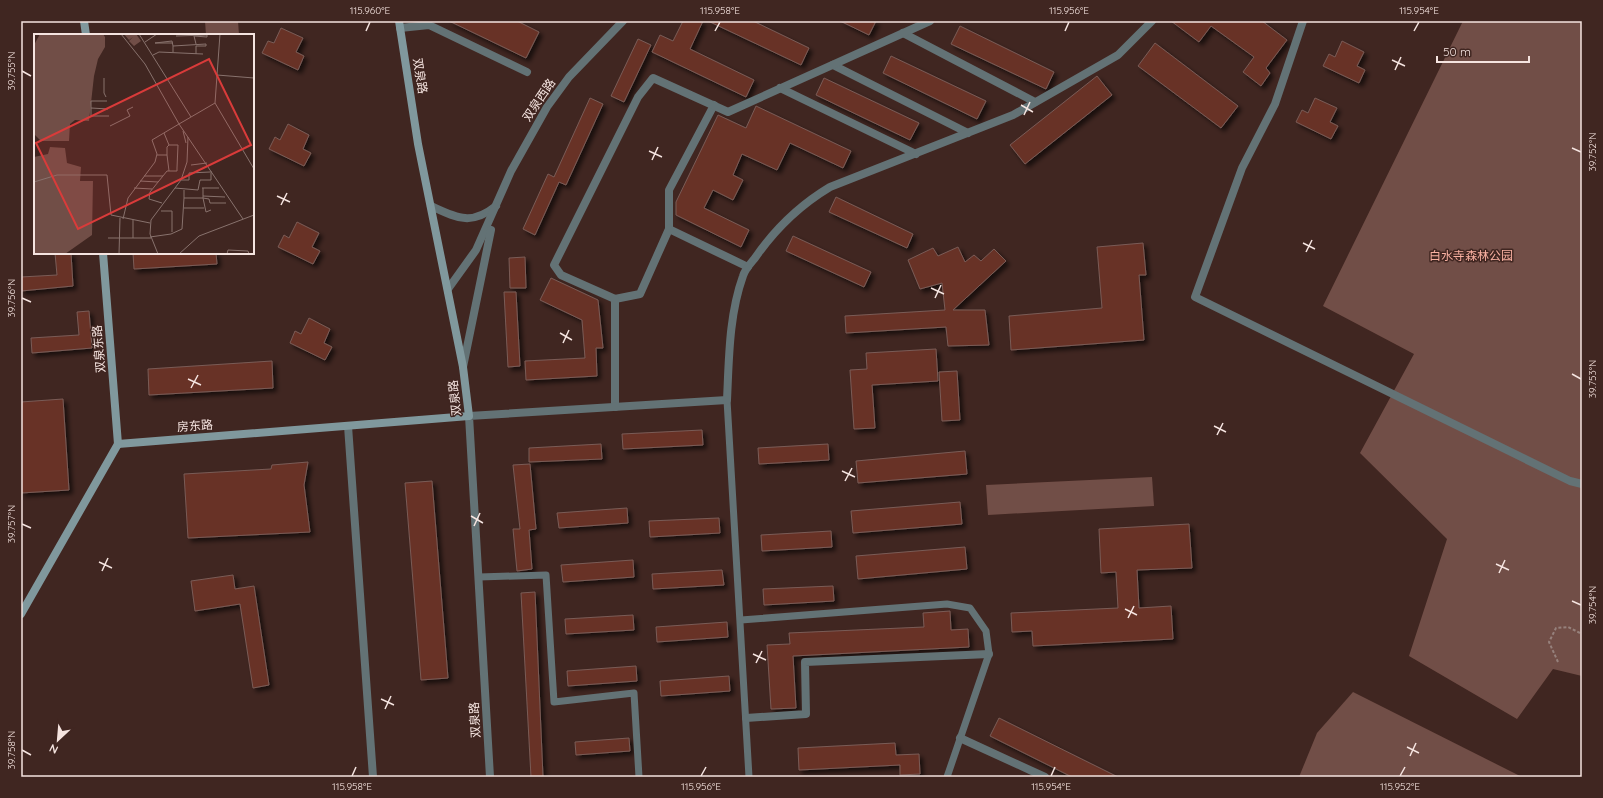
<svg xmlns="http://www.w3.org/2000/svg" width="1603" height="798" font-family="Quicksand,'Noto Sans SC',sans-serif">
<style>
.green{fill:#714e47}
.building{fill:#683127;stroke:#7a5c56;filter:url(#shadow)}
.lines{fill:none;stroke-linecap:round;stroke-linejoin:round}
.path{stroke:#96817c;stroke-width:2;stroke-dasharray:3 2;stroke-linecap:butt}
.service{stroke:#637275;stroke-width:7}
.minor{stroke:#637275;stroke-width:8}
.tertiary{stroke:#637275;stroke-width:8}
.secondary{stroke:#80989d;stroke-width:8}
.ticks{fill:none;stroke:#f5e4e0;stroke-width:1.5}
.labels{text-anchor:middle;stroke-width:3;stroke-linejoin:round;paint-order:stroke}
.street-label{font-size:12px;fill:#f5e4e0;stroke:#402621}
.park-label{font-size:12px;fill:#f8b0a1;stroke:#402621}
.inset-road{fill:none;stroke:#88726d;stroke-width:1}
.view{fill:#d93b3a;fill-opacity:0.15;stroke:#d93b3a;stroke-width:2}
.inset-edge{fill:none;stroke:#f5e4e0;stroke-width:2}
.neatline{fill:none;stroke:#f5e4e0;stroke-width:1.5}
.ticks-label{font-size:10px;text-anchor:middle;fill:#f5e4e0}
</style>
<defs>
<filter id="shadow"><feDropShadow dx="3.5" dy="3.5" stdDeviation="2" flood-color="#0009"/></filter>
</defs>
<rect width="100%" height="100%" fill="#402621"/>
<g class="green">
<path d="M205 21H238L239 35H206Z"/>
<path d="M1463 21H1582V676L1553 669 1517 719 1409 656 1447 539 1360 453 1414 354 1323 306Z"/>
<path d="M1152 477 1154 506 988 515 986 485Z"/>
<path d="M1353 692 1522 777H1299L1317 733Z"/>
</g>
<g class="building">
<path d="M449 21H517L539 32 526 58Z"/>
<path d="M683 21H703L690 49 754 80 746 97 652 52 660 35 673 41Z"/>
<path d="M708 21H753L809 48 801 65Z"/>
<path d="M840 21H876L869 35Z"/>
<path d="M1171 21H1262L1287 40 1266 68 1270 73 1261 86 1243 72 1254 57 1211 26 1199 42Z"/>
<path d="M960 26 1054 72 1046 89 951 44Z"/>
<path d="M281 28 303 38 296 52 304 56 298 70 262 53 268 41 274 43Z"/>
<path d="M638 39 651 45 624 102 611 96Z"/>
<path d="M1342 41 1364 52 1357 66 1365 70 1359 83 1323 66 1329 54 1335 57Z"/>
<path d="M1155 43 1238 106 1221 128 1138 66Z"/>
<path d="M891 56 986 101 977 119 883 73Z"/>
<path d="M1097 76 1112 95 1025 164 1010 145Z"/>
<path d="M824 78 919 123 910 140 816 95Z"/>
<path d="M590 98 603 104 566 185 559 182 535 235 523 229 548 174 554 177Z"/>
<path d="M1315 98 1337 108 1330 122 1338 126 1331 139 1296 122 1302 110 1308 113Z"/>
<path d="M756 106 851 151 843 168 790 143 777 170 742 154 733 175 743 180 733 200 713 190 704 208 749 230 741 247 676 215V202L718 115 746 128Z"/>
<path d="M288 124 309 135 303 149 311 153 304 166 269 149 275 137 280 140Z"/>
<path d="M836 197 913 234 907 248 829 212Z"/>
<path d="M297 222 319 233 312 247 320 251 313 264 278 247 284 235 289 238Z"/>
<path d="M793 236 871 272 864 287 786 251Z"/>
<path d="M1143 243 1146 275H1139L1144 340 1011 350 1009 316 1102 308 1097 247Z"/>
<path d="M958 247 965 262 974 255 981 261 994 249 1006 261 953 310H985L989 345 948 346 946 327 846 333 845 316 945 310 942 283 920 289 908 260 933 248 938 256Z"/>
<path d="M55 253H71L73 286 21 291V277L57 275Z"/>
<path d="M133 253H216L217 264 134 269Z"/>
<path d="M525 257 526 288H510L509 258Z"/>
<path d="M551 278 598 300 603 348H596L597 376 526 380 525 361 585 358 582 320 540 300Z"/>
<path d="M504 292H516L520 366 508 367Z"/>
<path d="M89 311 92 348 32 353 31 338 79 335 77 312Z"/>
<path d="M309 318 330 329 324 343 332 347 325 360 290 343 295 331 301 334Z"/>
<path d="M936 349 938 381 872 385 875 428 854 429 850 370 867 369 866 353Z"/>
<path d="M272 361 273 388 149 395 148 369Z"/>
<path d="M957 371 960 420 942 421 939 372Z"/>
<path d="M63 399 69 490 21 493V402Z"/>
<path d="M702 430 703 445 623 449 622 434Z"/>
<path d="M601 444 602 459 529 462V448Z"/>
<path d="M828 444 829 460 759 464 758 448Z"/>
<path d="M965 451 967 474 858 483 856 461Z"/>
<path d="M308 462 304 485 310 532 188 538 184 474 271 469 272 465Z"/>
<path d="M530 464 536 529 529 530 532 569 517 571 513 529H520L513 465Z"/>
<path d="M432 481 448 678 421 680 405 483Z"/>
<path d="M960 502 962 524 853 533 851 511Z"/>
<path d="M627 508 628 523 559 528 557 513Z"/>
<path d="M719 518 720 533 650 537 649 521Z"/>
<path d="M1189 524 1192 568 1137 570 1139 608 1171 606 1173 639 1033 646 1032 631 1012 632 1011 613 1118 608 1116 572 1101 573 1099 529Z"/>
<path d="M831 531 832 547 762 551 761 535Z"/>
<path d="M965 547 967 569 858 579 856 556Z"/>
<path d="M633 560 634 577 563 582 561 565Z"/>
<path d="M722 570 724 585 653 589 652 574Z"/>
<path d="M233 575 235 589 254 586 269 685 253 688 240 604 195 611 191 581Z"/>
<path d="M833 586 834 601 764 605 763 589Z"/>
<path d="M535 592 543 777H531L521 593Z"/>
<path d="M950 611 951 630 968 629 969 647 793 656 796 708 771 709 767 645 790 644 789 633 924 627 923 613Z"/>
<path d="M633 615 634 630 566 634 565 619Z"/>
<path d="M727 622 728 637 657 642 656 627Z"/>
<path d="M636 666 637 681 568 686 567 671Z"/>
<path d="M729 676 730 691 661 696 660 681Z"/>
<path d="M999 718 1118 777H1072L990 736Z"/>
<path d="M629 738 630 751 576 755 575 742Z"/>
<path d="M895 743 896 755 919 754 920 774 900 775V765L799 770 798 748Z"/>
</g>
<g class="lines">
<path class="path" d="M1558 662 1549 642 1556 628 1568 627 1582 634"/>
<g class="service">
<path d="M727 400 749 777"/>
<path d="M479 577 546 575 554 702 634 693 639 777"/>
<path d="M741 620 947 604 970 608 986 631 989 654 947 777"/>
</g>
<g class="minor">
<path d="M400 28 429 25 527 72"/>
<path d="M903 33 1035 102"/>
<path d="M833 65 968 133"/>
<path d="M780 88 916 154"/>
<path d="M669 229V190L714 105"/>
<path d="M615 299 640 294 669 229 748 267"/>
<path d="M615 407V299L561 275 554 265 638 97 653 78 728 112 930 21"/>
<path d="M348 426 373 777"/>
<path d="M746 718 806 714 805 662 989 654"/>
<path d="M960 738 1045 777"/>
</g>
<g class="tertiary">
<path d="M1303 21 1275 104 1242 168 1195 297 1570 481 1582 484"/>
<path d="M431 206C457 218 471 226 496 206"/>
<path d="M448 289 476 250 511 171 547 107 569 77 623 21"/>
<path d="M463 367 491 230"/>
<path d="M490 777 469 416 727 400C729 358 729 315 743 276 745 269 751 263 755 258 775 229 800 205 830 187L1013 115 1118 55 1152 21"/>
</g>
<g class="secondary">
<path d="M84 21 86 35"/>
<path d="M103 253 118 444"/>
<path d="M118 444 469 416 463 367 418 144 399 21"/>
<path d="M21 614 118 444"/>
</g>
</g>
<path class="ticks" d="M366 31 370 22M715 31 720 22M1065 31 1069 22M1414 31 1419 22M1392 60 1405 66M1395 70 1401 57M22 71 31 76M1021 105 1033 112M1024 115 1030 102M1572 148 1581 152M649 151 662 157M652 160 658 147M277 196 290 202M281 205 287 193M1303 243 1315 249M1306 252 1312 240M931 288 944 294M22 298 31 302M935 298 941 285M560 333 572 340M563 343 569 330M1572 374 1581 379M188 379 201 385M191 388 198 375M1214 426 1226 432M1217 435 1223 423M842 471 855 477M845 481 852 468M471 516 483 523M22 524 31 528M474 526 480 513M99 562 112 568M1496 564 1509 570M102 571 108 558M1499 573 1505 560M1572 601 1581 605M1125 609 1137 615M1128 618 1134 606M753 654 766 660M756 663 762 651M381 699 394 705M385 709 391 696M1407 747 1419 753M22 750 31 755M1410 756 1416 743M352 776 356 767M701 776 706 767M1051 776 1055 767M1400 776 1405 767"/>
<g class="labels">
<g class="street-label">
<text transform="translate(420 76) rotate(81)" y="4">双泉路</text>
<text transform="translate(539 100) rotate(-56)" y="4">双泉西路</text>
<text transform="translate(99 349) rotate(-95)" y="4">双泉东路</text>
<text transform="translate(455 398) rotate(-96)" y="4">双泉路</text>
<text transform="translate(195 426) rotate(-4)" y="4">房东路</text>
<text transform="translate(475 720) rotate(-93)" y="4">双泉路</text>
</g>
<g class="park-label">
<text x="1471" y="260">白水寺森林公园</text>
</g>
</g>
<g transform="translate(34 34)">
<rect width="220" height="220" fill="#402621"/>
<path d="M6 0H69L71 3V13L64 25 60 42 55 87 41 86 36 90 35 107H7L0 100V11ZM90 0H102L107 7 100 12 95 7 99 3 95 6ZM16 113 31 114 33 129 47 133 46 147H59L58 201 31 220H0V123L14 120Z" fill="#714e47"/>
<path class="inset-road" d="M87 0 111 30 145 90 118 106 123 120 121 128 94 164 89 185M105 0 157 83M142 2 173 1V3L160 2 162 10M111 8 123 0M139 9H121L138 7 139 12M139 18V12L172 10V12H162V20M119 21 125 18 169 20M183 41 220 44M70 44V59L72 63M73 67H57V82H75M181 69 145 90 209 185M181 69 220 135M181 69 186 0M57 74 74 75M76 92 96 82 93 76 99 73M149 97 152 109M123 121H133V113L135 111M133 121 135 137M157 131 173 129M110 142H129M147 146H155V139L176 138M106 147 124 148M0 148 23 141H73L77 181 116 189M100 154 118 155M141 154 164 156 166 146H177V137M168 154H185M150 156V164H169V154M169 162 191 163M128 169 115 165 116 158 133 137H143V134L144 111H135L130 99M150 174H170M177 176 172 178 169 164 175 165 176 169H192M127 177H138V198M99 186V204M116 203 137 200 148 195 150 164M74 204H117M85 220 86 184M124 220 116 200 117 186 147 146 153 128 154 103M145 220 165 202 220 181M193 220 194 216 214 217 215 220"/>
<path class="view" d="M175 25 217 111 44 195 2 109Z"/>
<rect width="220" height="220" class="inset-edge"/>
</g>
<rect width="1603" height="798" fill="none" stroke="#402621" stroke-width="44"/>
<g transform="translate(58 740) rotate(206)" stroke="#402621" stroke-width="3" paint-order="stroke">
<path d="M0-3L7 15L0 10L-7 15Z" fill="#f5e4e0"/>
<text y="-6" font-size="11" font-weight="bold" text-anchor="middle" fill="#f5e4e0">N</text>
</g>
<path d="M1437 56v6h92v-6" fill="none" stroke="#f5e4e0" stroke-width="2"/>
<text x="1443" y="56" font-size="12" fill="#f5e4e0" stroke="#402621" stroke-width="3" paint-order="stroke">50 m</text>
<rect x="22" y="22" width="1559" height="754" class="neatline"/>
<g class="ticks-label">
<text x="370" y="14">115.960°E</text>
<text x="720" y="14">115.958°E</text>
<text x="1069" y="14">115.956°E</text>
<text x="1419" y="14">115.954°E</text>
<text transform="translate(11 71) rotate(-90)" y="4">39.755°N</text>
<text transform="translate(1592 152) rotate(-90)" y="4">39.752°N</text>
<text transform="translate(11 298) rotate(-90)" y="4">39.756°N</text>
<text transform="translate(1592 379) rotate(-90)" y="4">39.753°N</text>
<text transform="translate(11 524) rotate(-90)" y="4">39.757°N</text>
<text transform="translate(1592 605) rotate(-90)" y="4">39.754°N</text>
<text transform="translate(11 750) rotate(-90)" y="4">39.758°N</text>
<text x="352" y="790">115.958°E</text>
<text x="701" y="790">115.956°E</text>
<text x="1051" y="790">115.954°E</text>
<text x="1400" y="790">115.952°E</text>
</g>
</svg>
